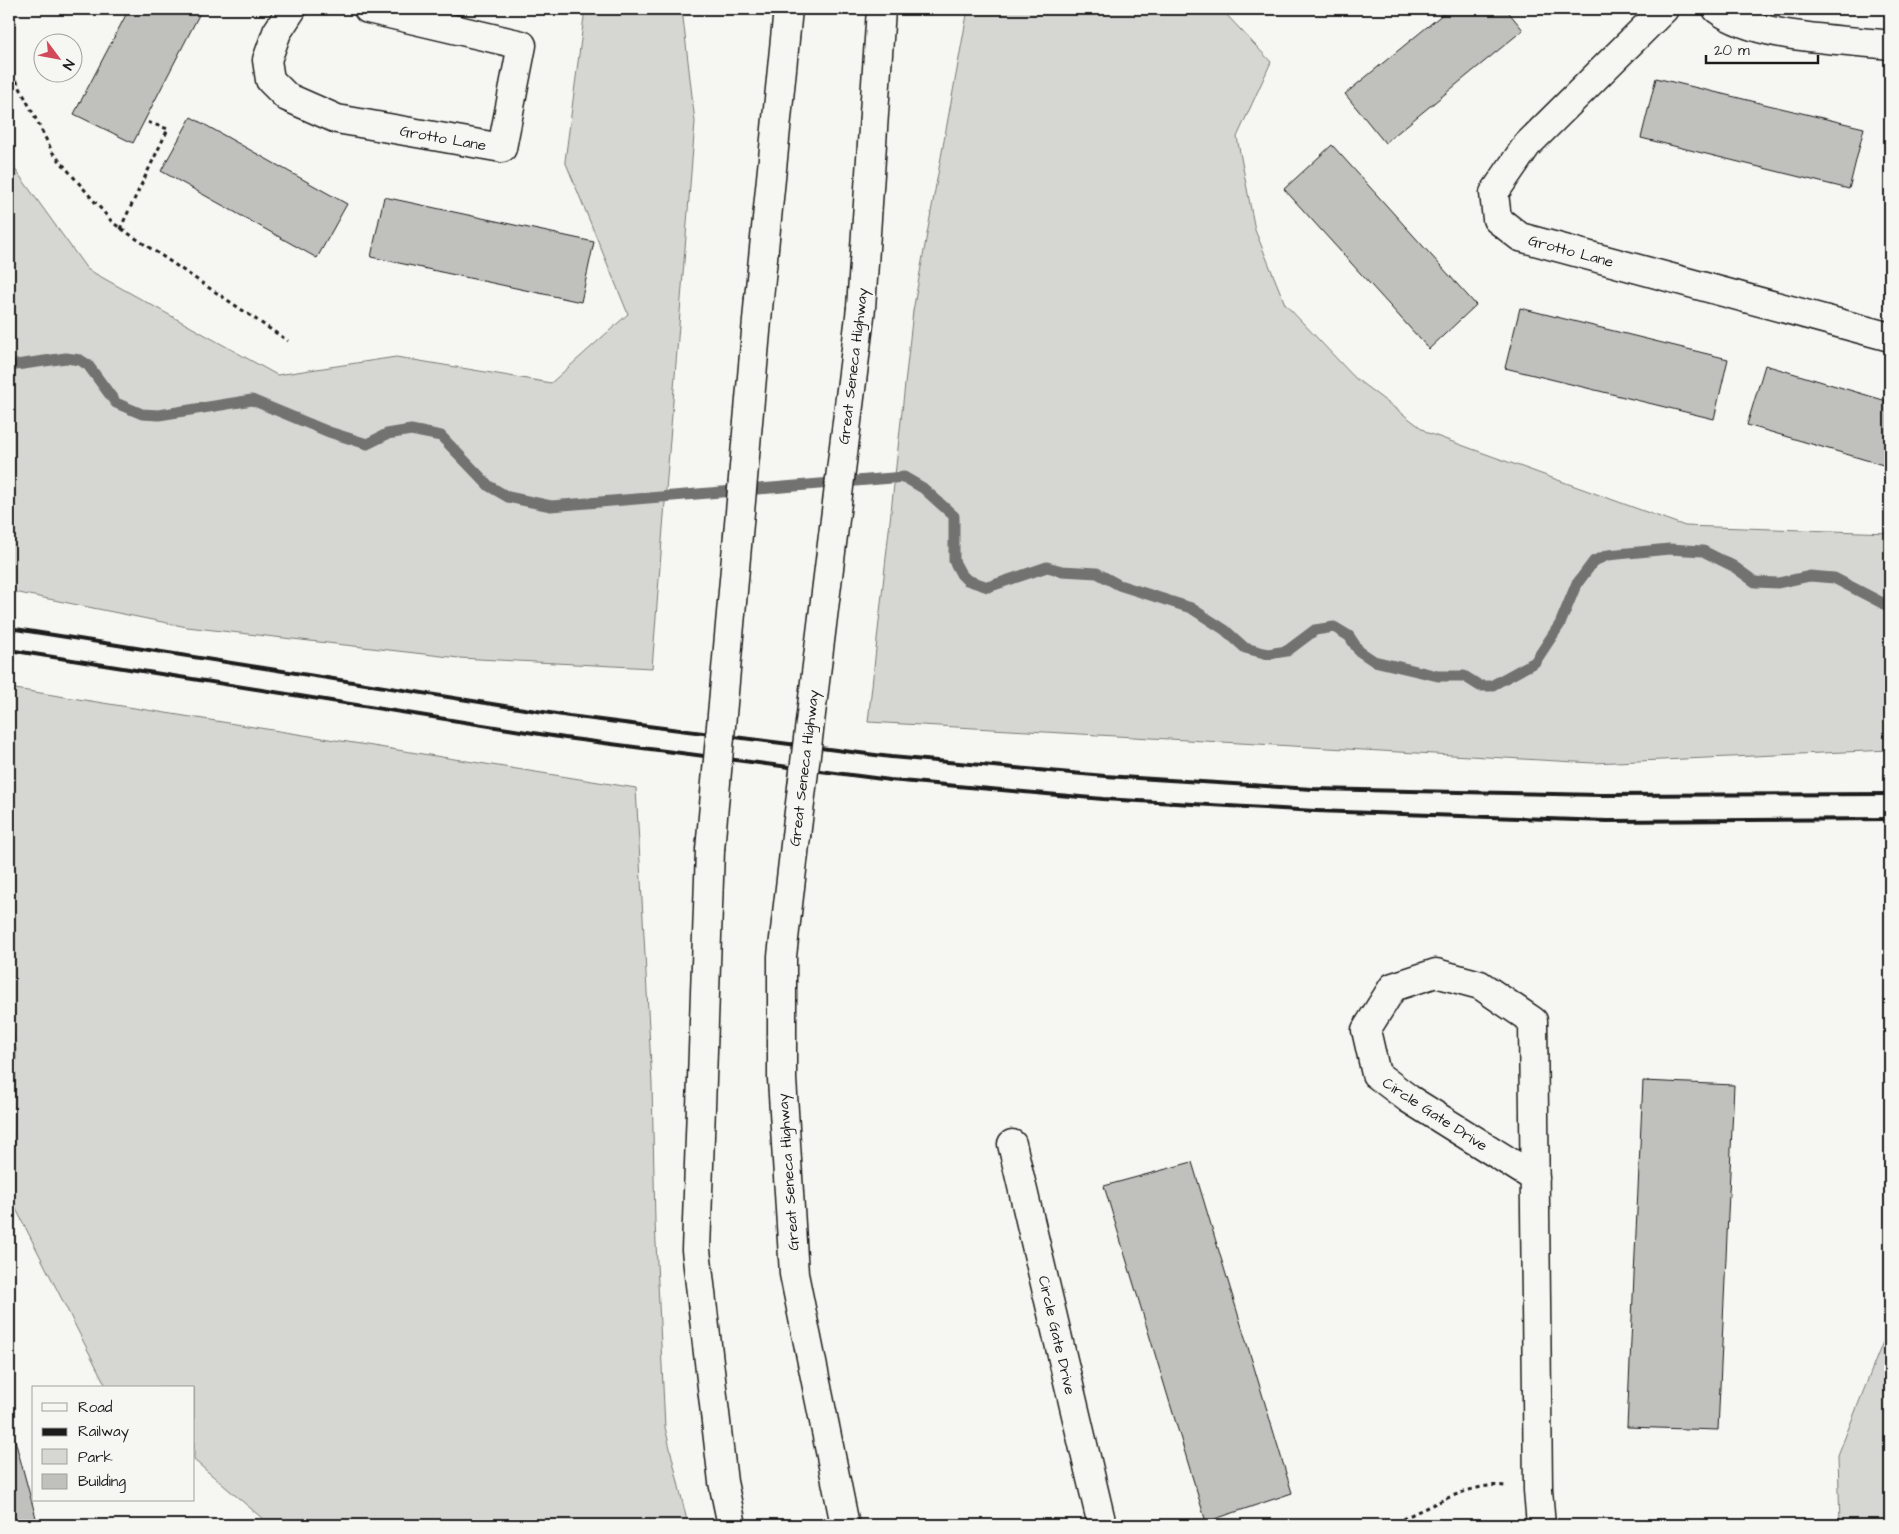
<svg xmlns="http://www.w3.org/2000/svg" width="1899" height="1534" font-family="'Architects Daughter',sans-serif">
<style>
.green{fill:#d6d6d2;stroke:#797977}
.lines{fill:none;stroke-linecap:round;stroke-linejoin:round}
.stream{stroke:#727271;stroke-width:11}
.building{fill:#c0c0bd;stroke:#1c1c1c}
.minor-casing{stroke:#1c1c1c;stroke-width:31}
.primary-casing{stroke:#1c1c1c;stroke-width:31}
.path{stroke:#1c1c1c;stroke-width:3;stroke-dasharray:4 4;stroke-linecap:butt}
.minor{stroke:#f6f6f2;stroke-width:28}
.primary{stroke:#f6f6f2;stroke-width:28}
.rail{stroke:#1c1c1c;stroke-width:4}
.primary-bridge-casing{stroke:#1c1c1c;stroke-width:31;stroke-linecap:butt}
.primary-bridge{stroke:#f6f6f2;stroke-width:28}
.labels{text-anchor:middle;stroke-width:4.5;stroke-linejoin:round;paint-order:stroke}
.street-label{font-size:15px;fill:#1c1c1c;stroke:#f6f6f2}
</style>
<rect width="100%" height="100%" fill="#f6f6f2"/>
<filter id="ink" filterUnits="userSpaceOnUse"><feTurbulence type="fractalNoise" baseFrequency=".02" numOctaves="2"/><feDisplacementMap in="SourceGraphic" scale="10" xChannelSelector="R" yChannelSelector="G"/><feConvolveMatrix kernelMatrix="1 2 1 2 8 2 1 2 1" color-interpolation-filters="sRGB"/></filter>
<g filter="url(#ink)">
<g class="green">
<path d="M585 9H682L695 122 652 668 459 658 187 627 9 591V161L87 269 277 375 396 357 551 383 628 314 565 161Z"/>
<path d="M968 9H1213L1224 12 1271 62 1237 137 1255 230 1285 304 1355 378 1428 433 1685 526 1890 533V750L1593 763 868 722 913 311Z"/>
<path d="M9 688 636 788 652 1084 655 1222 665 1427 688 1525H270L194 1460V1388H108L106 1386 13 1203 16 1050 9 1002Z"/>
<path d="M1890 1324V1525H1840L1838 1455Z"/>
</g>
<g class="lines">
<path class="stream" d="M9 366 66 358 80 360 88 365 116 403 142 414 159 415 252 400 329 432 367 444 387 434 411 430 441 436 489 486 508 497 551 506 904 477 923 488 954 516V561L961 574 967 580 988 587 1047 567 1062 571 1097 573 1119 585 1191 608 1225 630 1245 648 1268 654 1287 651 1315 630 1334 627 1349 636 1359 651 1374 661 1438 676H1464L1480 686H1491L1535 662 1560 624 1576 585 1594 561 1608 555 1669 549 1703 551 1733 566 1755 582 1778 583 1810 576 1834 578 1890 607"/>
</g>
<g class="building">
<path d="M129 9H202L133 143 74 114Z"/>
<path d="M1449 9H1506L1523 30 1385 143 1345 94Z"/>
<path d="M1656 78 1864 128 1849 189 1641 138Z"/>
<path d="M191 117 347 204 317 258 161 171Z"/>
<path d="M1332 145 1476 305 1429 349 1284 189Z"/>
<path d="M384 197 594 242 581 302 371 257Z"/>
<path d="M1520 308 1728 359 1714 419 1505 368Z"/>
<path d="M1765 365 1890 402V467L1747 425Z"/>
<path d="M1643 1081 1734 1085 1718 1430 1627 1427Z"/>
<path d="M1192 1162 1292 1493 1206 1522 1104 1186Z"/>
<path d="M9 1418 38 1525H9Z"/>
</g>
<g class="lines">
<g class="minor-casing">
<g id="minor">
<path d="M292 9 277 32 267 60 270 80 287 97 337 119 502 148 522 45 368 9"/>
<path d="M1664 9 1527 145 1494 193 1497 219 1520 237 1890 337"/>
<path d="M1717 9C1757 39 1839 39 1890 45"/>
<path d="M1012 1144 1102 1525"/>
<path d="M1535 1178 1409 1099 1376 1074 1366 1030 1393 987 1436 973 1480 985 1533 1021 1538 1490 1541 1525"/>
</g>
</g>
<g class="primary-casing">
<g id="primary">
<path d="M759 298 788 9"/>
<path d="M861 308 881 9"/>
<path d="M796 836 782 956V1079L794 1274 845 1525"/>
<path d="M710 850 696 1250 723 1482 732 1525"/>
</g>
</g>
<g class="path">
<path d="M9 66 53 153 113 223 288 341"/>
<path d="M120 229 168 129 144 121"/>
<path d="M1388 1525C1422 1512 1469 1481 1505 1486"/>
</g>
<use href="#minor" class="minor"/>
<use href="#primary" class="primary"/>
<g class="rail">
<path d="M9 628 569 716 891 757 1105 776 1312 789 1601 795 1890 794"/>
<path d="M9 650 565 738 890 780 1103 799 1316 811 1607 821 1890 819"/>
</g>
<g class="primary-bridge-casing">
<g id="primary-bridge">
<path d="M796 836 861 308"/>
<path d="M710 850 759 298"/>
</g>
</g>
<use href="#primary-bridge" class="primary-bridge"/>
</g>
</g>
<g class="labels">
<g class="street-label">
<text transform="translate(443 138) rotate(10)" y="5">Grotto Lane</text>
<text transform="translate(1571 251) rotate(15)" y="5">Grotto Lane</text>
<text transform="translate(853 366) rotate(-83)" y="5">Great Seneca Highway</text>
<text transform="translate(804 768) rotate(-83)" y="5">Great Seneca Highway</text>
<text transform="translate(1435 1114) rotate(33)" y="5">Circle Gate Drive</text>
<text transform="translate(788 1172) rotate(-94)" y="5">Great Seneca Highway</text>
<text transform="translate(1057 1335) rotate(77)" y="5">Circle Gate Drive</text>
</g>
</g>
<rect width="1899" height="1534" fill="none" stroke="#f6f6f2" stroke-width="30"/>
<rect x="15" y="15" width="1869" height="1504" fill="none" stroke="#1c1c1c" stroke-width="2" filter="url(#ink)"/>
<rect x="32" y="1386" width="162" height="115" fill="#f6f6f2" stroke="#9f9f9c"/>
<rect x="42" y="1403" width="25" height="8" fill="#f6f6f2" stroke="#9f9f9c"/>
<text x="78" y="1412" font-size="15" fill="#1c1c1c">Road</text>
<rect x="42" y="1428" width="25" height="8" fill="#1c1c1c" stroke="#9f9f9c"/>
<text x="78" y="1436" font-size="15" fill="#1c1c1c">Railway</text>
<rect x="42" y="1449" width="25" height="15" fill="#d6d6d2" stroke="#9f9f9c"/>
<text x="78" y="1462" font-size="15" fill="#1c1c1c">Park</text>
<rect x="42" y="1474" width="25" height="15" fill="#c0c0bd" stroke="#9f9f9c"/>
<text x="78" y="1486" font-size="15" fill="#1c1c1c">Building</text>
<g transform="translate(58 58) rotate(122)"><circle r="24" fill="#f6f6f2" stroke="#9f9f9c"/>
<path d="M0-4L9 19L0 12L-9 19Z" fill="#d1495b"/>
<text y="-8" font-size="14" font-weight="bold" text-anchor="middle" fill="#1c1c1c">N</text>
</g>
<path d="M1706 55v8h112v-8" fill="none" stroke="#1c1c1c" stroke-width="2.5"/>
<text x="1714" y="55" font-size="15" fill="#1c1c1c" stroke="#f6f6f2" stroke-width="4" paint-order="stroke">20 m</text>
</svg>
